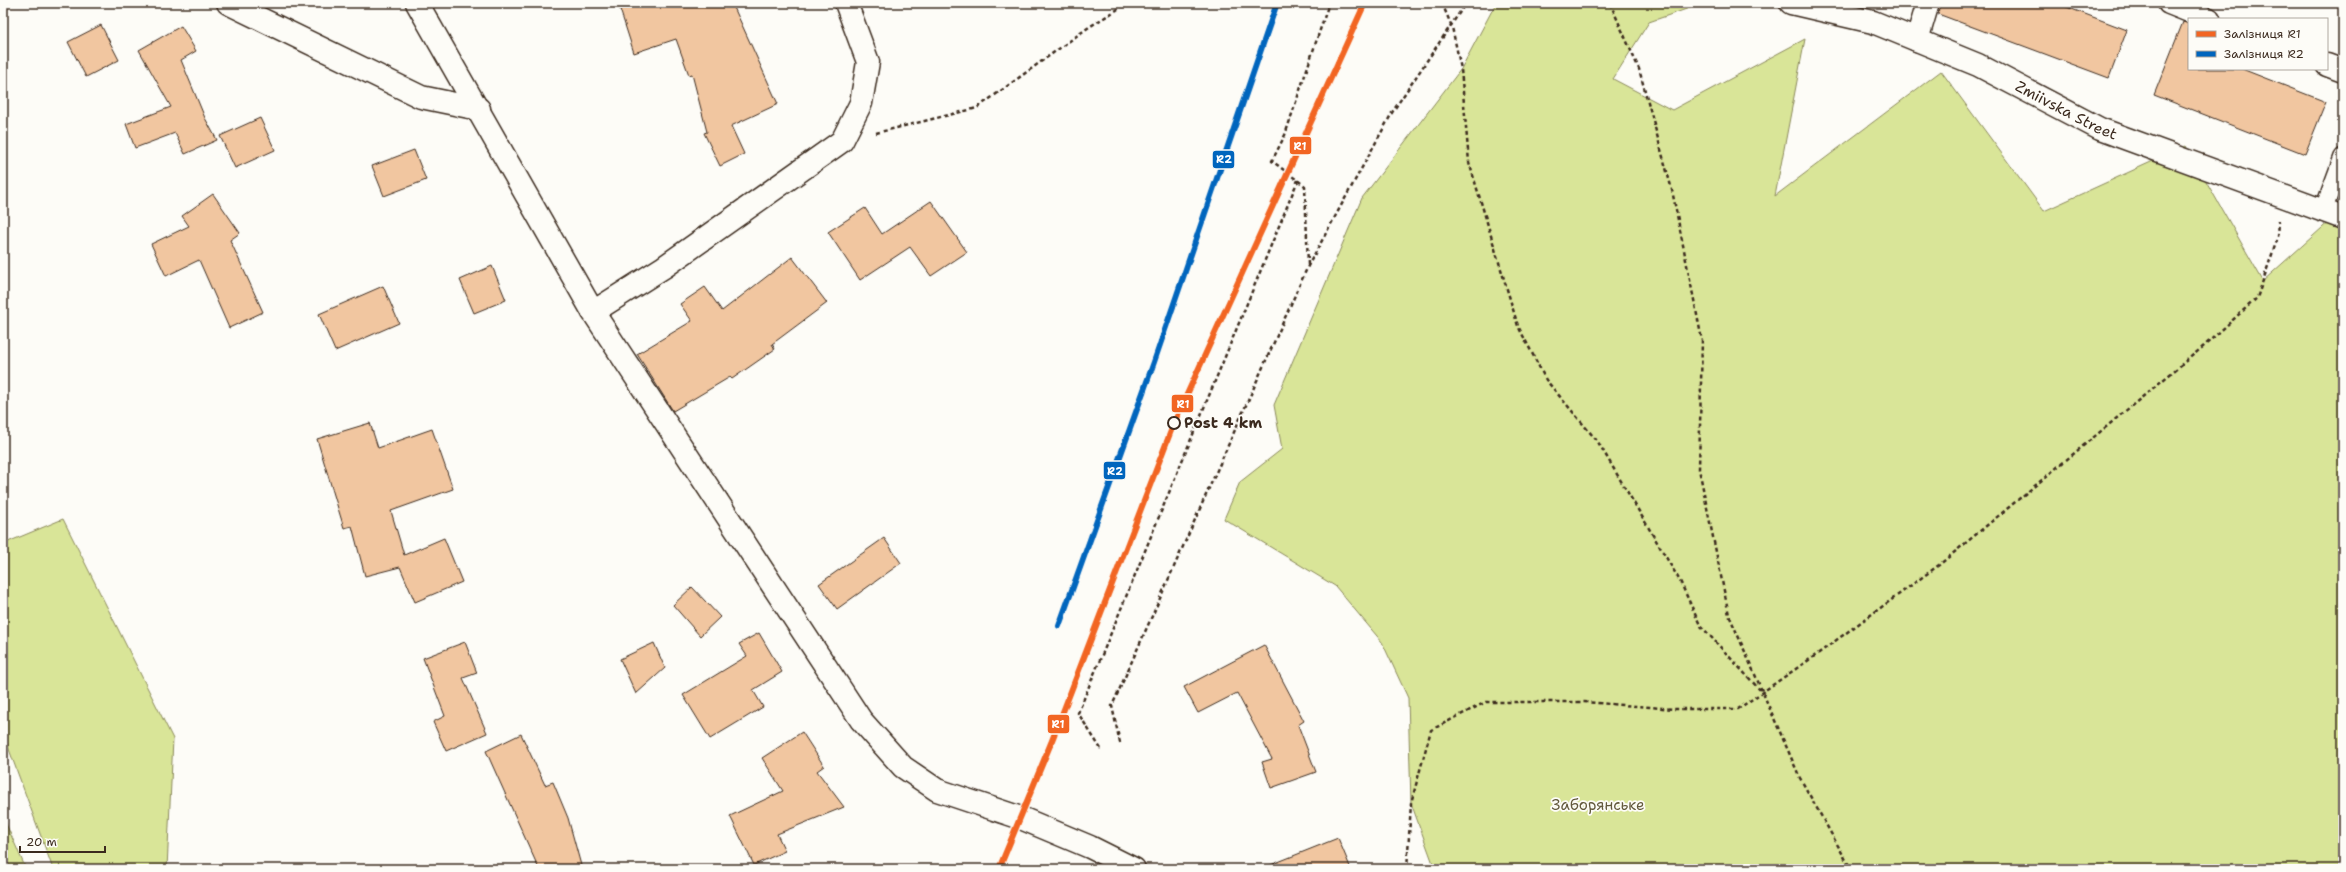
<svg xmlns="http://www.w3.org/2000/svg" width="2346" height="872" font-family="'Shantell Sans',sans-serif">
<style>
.green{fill:#d9e598;stroke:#8a885b}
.building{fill:#f1c6a0;stroke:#3b2a1e}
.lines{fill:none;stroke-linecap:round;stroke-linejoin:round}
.lane-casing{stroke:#3b2a1e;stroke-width:20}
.street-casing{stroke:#3b2a1e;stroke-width:25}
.path{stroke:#3b2a1e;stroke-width:2.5;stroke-dasharray:4 3;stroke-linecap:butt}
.lane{stroke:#fdfcf7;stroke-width:17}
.street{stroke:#fdfcf7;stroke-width:22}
.rail-1-casing{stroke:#fdfcf7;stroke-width:9}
.rail-2-casing{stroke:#fdfcf7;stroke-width:9}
.rail-1{stroke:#f26522;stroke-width:6}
.rail-2{stroke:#0065bd;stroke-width:6}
.stop-dot{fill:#fdfcf7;stroke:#3b2a1e;stroke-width:2}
.labels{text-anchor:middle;stroke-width:3.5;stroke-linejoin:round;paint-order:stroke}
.street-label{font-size:15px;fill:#3b2a1e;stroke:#fdfcf7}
.stop-label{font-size:15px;font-weight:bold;fill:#3b2a1e;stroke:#fdfcf7;text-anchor:start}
.park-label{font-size:15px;fill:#62593c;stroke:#fdfcf7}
.line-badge{stroke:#fdfcf7;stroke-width:1.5}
.badge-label{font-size:11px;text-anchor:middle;font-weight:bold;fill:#fff}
</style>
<rect width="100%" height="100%" fill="#fdfcf7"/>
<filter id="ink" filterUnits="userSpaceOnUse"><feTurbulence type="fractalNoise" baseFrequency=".025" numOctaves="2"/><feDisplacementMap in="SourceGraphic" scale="8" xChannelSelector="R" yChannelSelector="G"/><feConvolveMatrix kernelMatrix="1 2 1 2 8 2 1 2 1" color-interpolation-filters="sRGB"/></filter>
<g filter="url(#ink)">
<g class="green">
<path d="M1496 3H1704L1649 22 1613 79 1672 110 1805 39 1775 196 1941 71 2044 211 2186 146 2263 281 2342 210 2343 869H1435L1411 803 1408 698 1382 642 1335 586 1224 519 1240 482 1282 449 1274 405 1362 198 1461 69Z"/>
<path d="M63 519 173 739 167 869H53L3 733V544Z"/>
<path d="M3 817 26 869H3Z"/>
</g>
<g class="building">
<path d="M618 3H732L778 104 731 126 744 154 720 166 704 133 707 132 692 74 689 75 676 39 634 53Z"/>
<path d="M1940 3H2056L2127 30 2109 78 1938 14Z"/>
<path d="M2183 22 2189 24V69H2242L2326 102 2305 154 2154 95Z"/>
<path d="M101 25 119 60 86 77 68 42Z"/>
<path d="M181 26 196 51 181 60 205 118 217 140 185 154 175 133 135 148 126 124 171 107 139 50Z"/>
<path d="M260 118 275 150 235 168 220 136Z"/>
<path d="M414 150 426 180 384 196 372 166Z"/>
<path d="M213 194 240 233 230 240 263 312 229 328 199 260 166 276 151 244 189 226 182 216Z"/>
<path d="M931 201 967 252 931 276 910 247 860 280 828 232 865 208 882 234Z"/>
<path d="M792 257 827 303 772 344 775 349 732 379 730 377 673 411 637 354 692 321 680 304 705 287 722 311Z"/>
<path d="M492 266 506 300 474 313 460 280Z"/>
<path d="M383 286 399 323 335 351 319 314Z"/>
<path d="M370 423 378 448 432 429 453 489 391 511 404 555 444 538 462 582 415 602 400 567 365 576 352 526 344 528 317 439Z"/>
<path d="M884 538 901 563 837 609 819 584Z"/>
<path d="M692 587 720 617 700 636 673 605Z"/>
<path d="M759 633 782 672 753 690 763 707 710 739 683 695 747 656 739 644Z"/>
<path d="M465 642 477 673 463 678 487 733 446 751 433 722 445 716 423 658Z"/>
<path d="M654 643 665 668 636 694 620 659Z"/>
<path d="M1264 645 1304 721 1298 725 1316 772 1271 788 1262 762 1272 759 1237 693 1198 713 1184 687Z"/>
<path d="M802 732 824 766 817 771 844 807 777 834 785 851 754 865 730 816 783 791 762 758Z"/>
<path d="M521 734 545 785 553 782 568 818 582 869H539L486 751Z"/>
<path d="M1338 838 1351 869H1263V868Z"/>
</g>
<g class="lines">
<g class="lane-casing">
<path id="lane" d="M2323 211 2343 157"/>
</g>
<g class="street-casing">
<g id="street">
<path d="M228 3 421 97 479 109"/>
<path d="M417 3 593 312 861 720 903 767 937 790 1021 818 1090 847 1134 869"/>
<path id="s1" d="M1791 3 1873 22 1978 65 2100 129 2343 218"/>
<path d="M2169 3 2209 19"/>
<path d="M1917 40 1928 3"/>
<path d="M2327 65 2343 71"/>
<path d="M593 312 664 267 842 141 861 103 868 62 846 3"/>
</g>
</g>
<g class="path">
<path d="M1442 3 1452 27 1461 69 1469 162 1518 326 1546 380 1598 442 1680 581 1700 625 1760 690"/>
<path d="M1610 3 1639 69 1672 190 1702 340 1699 469 1729 615 1800 778 1851 869"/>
<path d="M876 133 977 108 1089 27 1128 3"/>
<path d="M1308 265 1305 186 1272 161 1285 135 1329 3"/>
<path d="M1120 743 1112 706 1308 266 1393 111 1466 3"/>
<path d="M1101 749 1078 713 1298 180"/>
<path d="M1407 869 1411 803 1431 730 1486 702H1584L1675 709H1738L1816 655 1939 565 2204 346 2257 298 2278 237 2279 221"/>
</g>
<use href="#lane" class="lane"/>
<use href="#street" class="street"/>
<g class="rail-1-casing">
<path id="rail-1" d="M999 869 1051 743 1174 423 1365 3"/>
</g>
<g class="rail-2-casing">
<path id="rail-2" d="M1059 626 1154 362 1277 3"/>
</g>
<use href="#rail-1" class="rail-1"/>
<use href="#rail-2" class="rail-2"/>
</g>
</g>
<circle class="stop-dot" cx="1174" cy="423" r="6"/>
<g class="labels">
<g class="street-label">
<text dy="5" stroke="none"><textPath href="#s1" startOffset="297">Zmiivska Street</textPath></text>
</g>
<g class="stop-label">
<text x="1184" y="428">Post 4 km</text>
</g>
<g class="park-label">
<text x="1598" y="810">Заборянське</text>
</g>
</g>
<g class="line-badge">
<rect x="1289" y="136" width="23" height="19" rx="4" fill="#f26522"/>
<rect x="1212" y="150" width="23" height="19" rx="4" fill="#0065bd"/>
<rect x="1171" y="394" width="23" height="19" rx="4" fill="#f26522"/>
<rect x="1103" y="461" width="23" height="19" rx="4" fill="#0065bd"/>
<rect x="1047" y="714" width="23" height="20" rx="4" fill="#f26522"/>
</g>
<g class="badge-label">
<text x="1300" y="150">R1</text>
<text x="1224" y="163">R2</text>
<text x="1183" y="408">R1</text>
<text x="1115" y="475">R2</text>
<text x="1058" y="728">R1</text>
</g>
<rect width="2346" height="872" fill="none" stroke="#fdfcf7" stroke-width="16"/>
<rect x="8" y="8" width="2330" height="856" fill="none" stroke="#3b2a1e" stroke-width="1.5" filter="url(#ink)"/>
<rect x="2188" y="18" width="140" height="52" fill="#fdfcf7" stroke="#afa8a0"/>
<rect x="2196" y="31" width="20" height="6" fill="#f26522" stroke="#afa8a0"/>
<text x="2224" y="38" font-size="12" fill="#3b2a1e">Залізниця R1</text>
<rect x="2196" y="51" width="20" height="6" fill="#0065bd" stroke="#afa8a0"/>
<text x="2224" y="58" font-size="12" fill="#3b2a1e">Залізниця R2</text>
<path d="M20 846v6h85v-6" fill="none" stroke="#3b2a1e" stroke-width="2"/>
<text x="26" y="846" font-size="12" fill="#3b2a1e" stroke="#fdfcf7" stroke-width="3" paint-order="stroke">20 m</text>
</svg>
